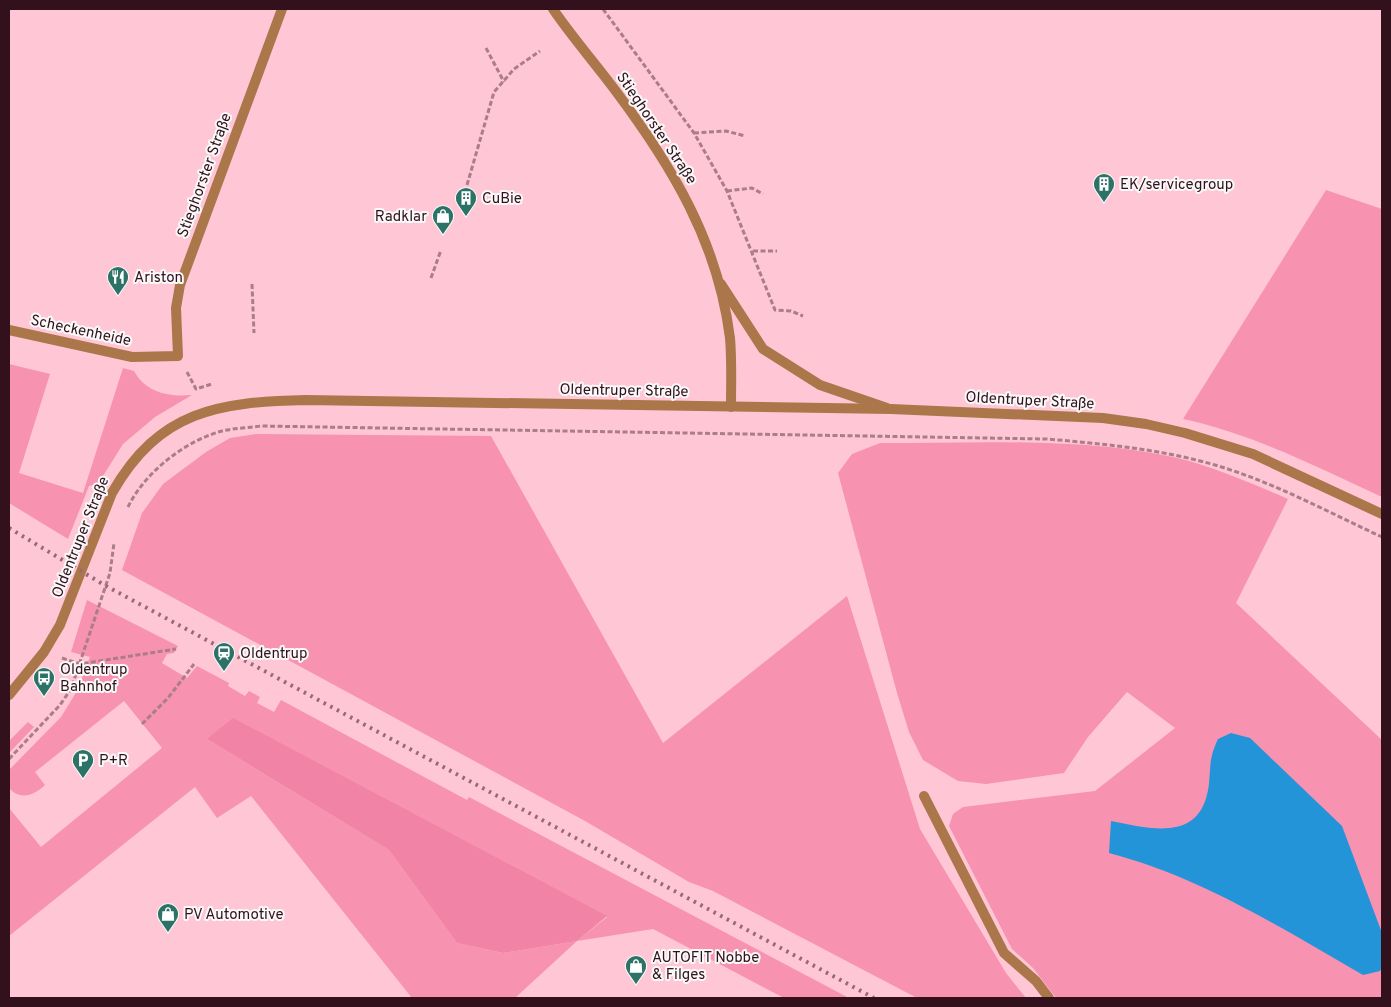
<svg xmlns="http://www.w3.org/2000/svg" width="1391" height="1007" font-family="Overpass,sans-serif">
<style>
.green{fill:#f792b1;fill-rule:evenodd}
.forest{fill:#f183a6}
.water{fill:#2294d7}
.lines{fill:none;stroke-linecap:round;stroke-linejoin:round}
.path{stroke:#ab7c8a;stroke-width:3;stroke-dasharray:5 2.5;stroke-linecap:butt}
.service{stroke:#ab774a;stroke-width:10}
.minor{stroke:#ab774a;stroke-width:10}
.tertiary{stroke:#ab774a;stroke-width:10}
.rail{stroke:#966976;stroke-width:4;stroke-dasharray:2.5 5;stroke-linecap:butt}
.labels{text-anchor:middle;stroke-width:4;stroke-linejoin:round;paint-order:stroke}
.street-label{font-size:15px;fill:#32111c;stroke:#f9f9f9}
.poi-label{font-size:15px;fill:#32111c;stroke:#f9f9f9;text-anchor:start}
</style>
<rect width="100%" height="100%" fill="#ffc7d6"/>
<g class="green">
<path d="M1326 190 1382 209V497C1317 467 1253 434 1183 419Z"/>
<path d="M9 364 50 374 19 473 83 493 123 368 134 371C146 393 169 397 192 395L155 417 123 444 98 484 89 486 68 539 9 503Z"/>
<path d="M256 434 491 436 663 743 847 596 920 829 1006 973 1026 998H917L713 891 689 882 585 821 122 570 142 513 163 484 206 452 230 438Z"/>
<path d="M880 443C980 443 1101 436 1196 463 1228 473 1258 486 1288 499L1236 603 1382 740V998H1056L1033 968 1012 949 949 826 953 814 963 807 1095 791 1175 728 1127 692 1088 737 1064 773 986 784 958 781 923 760 909 732 897 693 838 473 852 454Z"/>
<path d="M87 600 178 646 174 653 167 654 162 663 187 678 197 666 229 683 228 686 245 696 249 691 260 697 257 703 274 712 281 700 467 800 469 797 849 998H784L653 929 577 941 515 998H412L251 796 217 818 195 787 9 936V808L41 847 162 748 124 701 35 772 45 785C34 795 21 801 9 788V770L61 717 77 691 90 657 71 652ZM207 739 607 917 577 941 503 953 457 943 389 850Z"/>
<path d="M28 722 34 727 9 753V741Z"/>
</g>
<path class="forest" d="M233 718 607 916 577 941 503 953 457 943 389 850 207 739Z"/>
<path class="water" d="M1231 733 1250 738 1342 826 1382 933V967L1380 971 1363 975C1281 928 1201 877 1109 853L1111 821C1152 829 1202 843 1209 784 1211 763 1209 759 1218 739Z"/>
<g class="lines">
<g class="path">
<path d="M603 9 694 133 727 191 775 310 791 311 803 316"/>
<path d="M486 48 504 82"/>
<path d="M694 133 726 131 745 136"/>
<path d="M467 185 494 92 514 69 540 51"/>
<path d="M727 191 752 188 763 194"/>
<path d="M753 251H777"/>
<path d="M431 278 441 250"/>
<path d="M252 284 254 333"/>
<path d="M187 372 196 389 212 384"/>
<path d="M128 507C145 472 185 441 222 431 234 428 248 428 261 426L1047 439C1104 444 1160 449 1215 465 1273 482 1328 512 1382 537"/>
<path d="M62 658 80 664 176 649"/>
<path d="M142 724 168 698 194 664"/>
<path d="M9 759 60 705 71 689 110 573 114 543"/>
</g>
<path class="service" d="M924 796 1004 953 1036 981 1049 998"/>
<g class="minor">
<path d="M553 9C572 37 595 63 615 90 672 166 718 242 730 338 732 361 731 384 731 407"/>
<path d="M721 284 763 349 820 385 887 408"/>
<path d="M9 330 132 357 178 356 176 308 180 285 282 9"/>
</g>
<path class="tertiary" d="M9 695 44 652 60 625 112 493C159 410 219 402 306 400L891 409 1103 418 1146 424 1185 433 1253 454 1382 514"/>
<path class="rail" d="M9 528 106 586 874 998"/>
</g>
<defs>
<g id="building-pin" transform="scale(1.125)"><path d="M0 17L-7.5 6A9.5 9.5 0 1 1 7.5 6Z" fill="#2c7266" stroke="#f9f9f9"/><path d="M-4-6H4V6H1V3H-1V6H-4ZM-2.5-4.3h1.7v1.8h-1.7ZM.8-4.3h1.7v1.8H.8ZM-2.5-1h1.7V.8h-1.7ZM.8-1h1.7V.8H.8Z" fill="#fff"/></g>
<g id="shop-pin" transform="scale(1.125)"><path d="M0 17L-7.5 6A9.5 9.5 0 1 1 7.5 6Z" fill="#2c7266" stroke="#f9f9f9"/><path d="M-5-2.5h2.3a2.7 3.5 0 0 1 5.4 0H5L5.5 6h-11ZM-1.5-2.5h3a1.5 2.3 0 0 0-3 0Z" fill="#fff"/></g>
<g id="restaurant-pin" transform="scale(1.125)"><path d="M0 17L-7.5 6A9.5 9.5 0 1 1 7.5 6Z" fill="#2c7266" stroke="#f9f9f9"/><path d="M-5-6h1v4h1v-4h1v4h1v-4h1v5L-1.5 .5V6h-2V.5L-5-1ZM5-6V6H3V1.5H1.5Q1.5-4 5-6Z" fill="#fff"/></g>
<g id="station-pin" transform="scale(1.125)"><path d="M0 17L-7.5 6A9.5 9.5 0 1 1 7.5 6Z" fill="#2c7266" stroke="#f9f9f9"/><path d="M-3-6H3Q5-6 5-4V2Q5 4 3 4L4.5 6H3L1.5 4h-3L-3 6H-4.5L-3 4Q-5 4-5 2V-4Q-5-6-3-6ZM-3.5-4v3h7v-3ZM-3.5 1v1.5H-2V1ZM2 1v1.5H3.5V1Z" fill="#fff"/></g>
<g id="bus-pin" transform="scale(1.125)"><path d="M0 17L-7.5 6A9.5 9.5 0 1 1 7.5 6Z" fill="#2c7266" stroke="#f9f9f9"/><path d="M-5-6H5V4H4V6H2V4H-2V6H-4V4H-5ZM-3.5-4V0h7V-4ZM-3.5 1.2v1.5H-2V1.2ZM2 1.2v1.5H3.5V1.2Z" fill="#fff"/></g>
<g id="parking-pin" transform="scale(1.125)"><path d="M0 17L-7.5 6A9.5 9.5 0 1 1 7.5 6Z" fill="#2c7266" stroke="#f9f9f9"/><path d="M-3.5-5.5H1a3.5 3.5 0 0 1 0 7H-1V5.5H-3.5ZM-1-3.4V-.6H.8a1.4 1.4 0 0 0 0-2.8Z" fill="#fff"/></g>
</defs>
<g fill-rule="evenodd">
<use href="#building-pin" x="1104" y="184"/>
<use href="#building-pin" x="466" y="198"/>
<use href="#shop-pin" x="443" y="216"/>
<use href="#restaurant-pin" x="118" y="277"/>
<use href="#station-pin" x="224" y="653"/>
<use href="#bus-pin" x="44" y="678"/>
<use href="#parking-pin" x="83" y="760"/>
<use href="#shop-pin" x="168" y="914"/>
<use href="#shop-pin" x="636" y="966"/>
</g>
<g class="labels">
<g class="street-label">
<text transform="translate(657 128) rotate(56)" y="5">Stieghorster Straße</text>
<text transform="translate(204 175) rotate(-70)" y="5">Stieghorster Straße</text>
<text transform="translate(81 330) rotate(12)" y="5">Scheckenheide</text>
<text transform="translate(624 390) rotate(1)" y="5">Oldentruper Straße</text>
<text transform="translate(1030 400) rotate(3)" y="5">Oldentruper Straße</text>
<text transform="translate(80 537) rotate(-68)" y="5">Oldentruper Straße</text>
</g>
<g class="poi-label">
<text x="1120" y="189">EK/servicegroup</text>
<text x="482" y="203">CuBie</text>
<text x="427" y="221" text-anchor="end">Radklar</text>
<text x="134" y="282">Ariston</text>
<text x="240" y="658">Oldentrup</text>
<text x="60" y="674">Oldentrup<tspan x="60" dy="17">Bahnhof</tspan></text>
<text x="99" y="765">P+R</text>
<text x="184" y="919">PV Automotive</text>
<text x="652" y="962">AUTOFIT Nobbe<tspan x="652" dy="17">&amp; Filges</tspan></text>
</g>
</g>
<rect width="1391" height="1007" fill="none" stroke="#32111c" stroke-width="20"/>
</svg>
